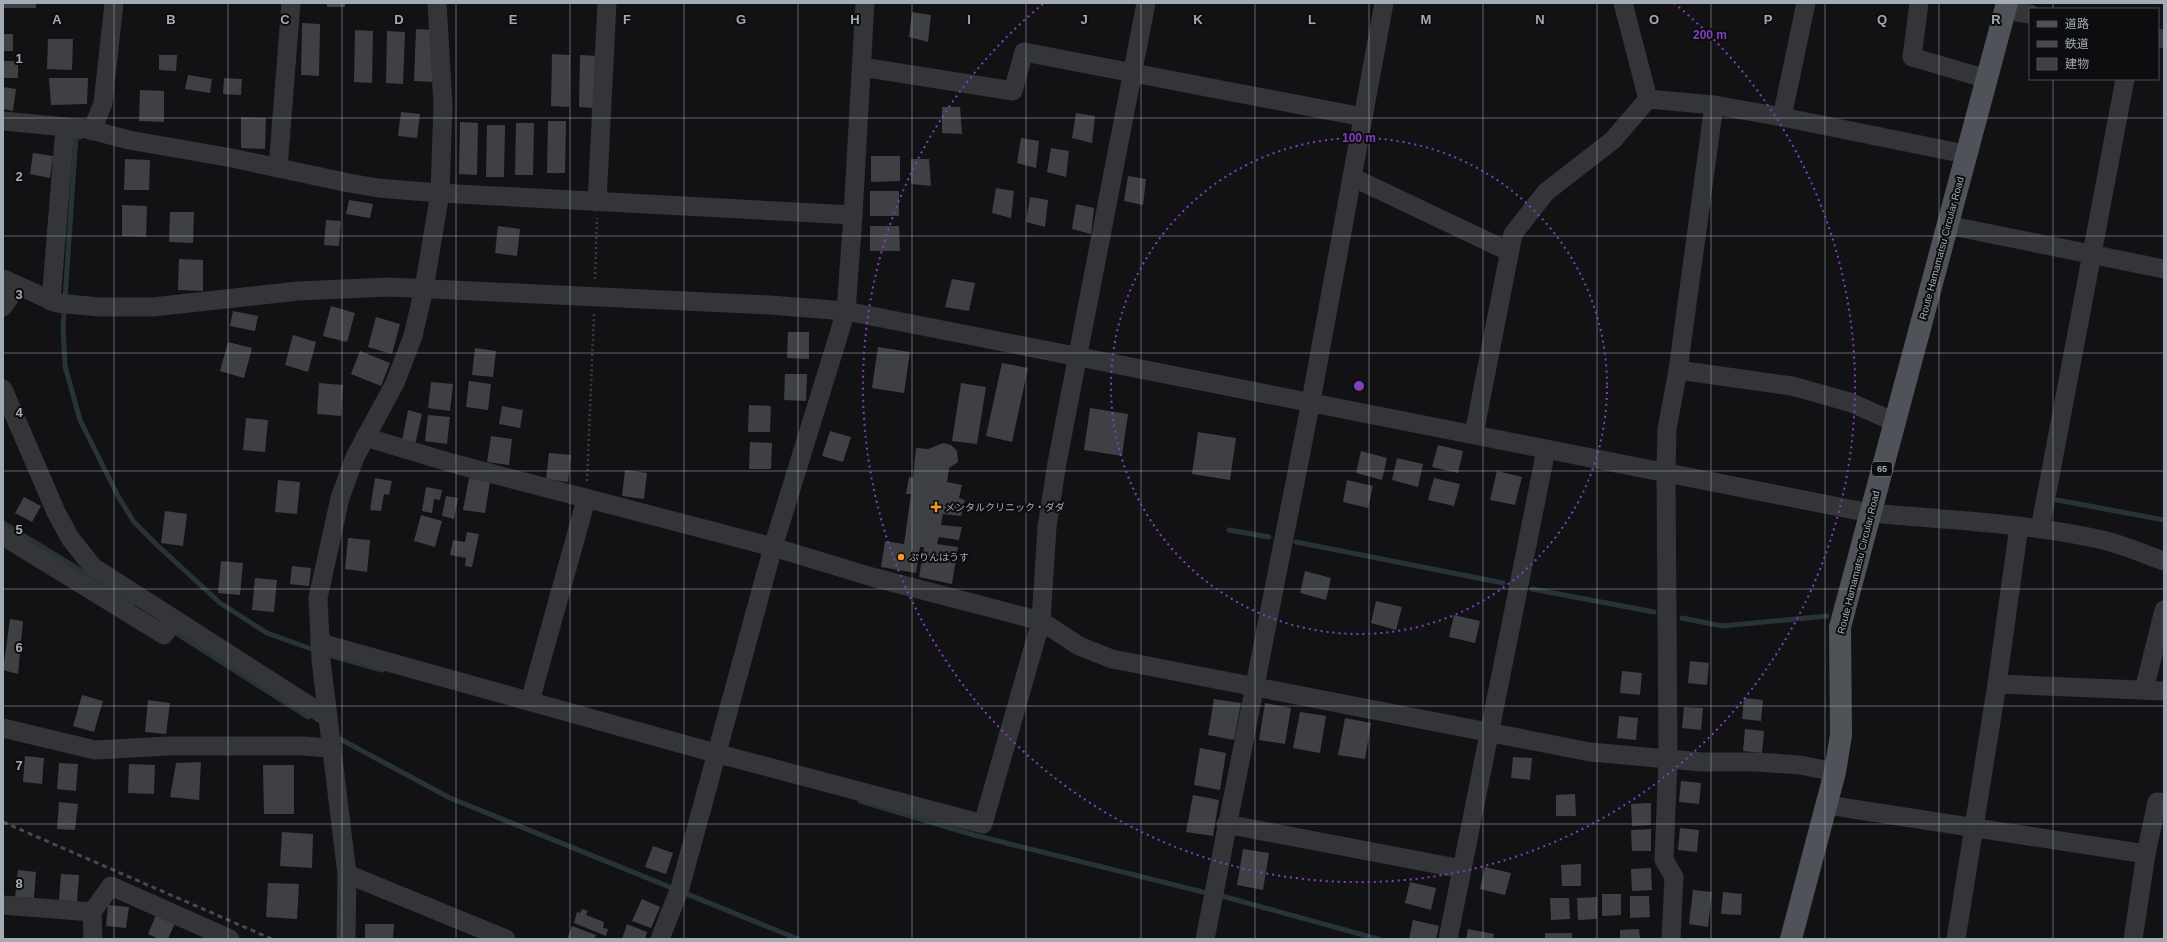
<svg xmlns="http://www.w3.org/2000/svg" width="2167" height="942" font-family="Arial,'Noto Sans JP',sans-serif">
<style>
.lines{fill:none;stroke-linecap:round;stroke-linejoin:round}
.stream{stroke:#283338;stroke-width:5}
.building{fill:#3e4044}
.path{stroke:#393c40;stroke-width:2.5;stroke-dasharray:2 3;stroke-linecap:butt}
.minor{stroke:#333539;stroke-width:19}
.major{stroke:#4f5258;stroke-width:22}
.rail{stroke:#46494e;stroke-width:3;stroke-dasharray:5 4;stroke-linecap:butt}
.grid{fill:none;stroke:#a3abb5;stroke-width:1;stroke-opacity:0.55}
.ring{fill:none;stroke:#813fbe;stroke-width:2;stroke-dasharray:2 4}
.poi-dot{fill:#f99624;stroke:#0d0d0f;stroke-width:1.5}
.labels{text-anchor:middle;stroke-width:4;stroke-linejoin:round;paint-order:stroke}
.shield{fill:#0d0d0f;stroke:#767c83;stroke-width:1}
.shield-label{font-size:9px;font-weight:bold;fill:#a3abb5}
.street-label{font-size:10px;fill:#a3abb5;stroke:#0d0d0f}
.poi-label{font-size:10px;fill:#a3abb5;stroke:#0d0d0f;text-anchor:start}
.grid-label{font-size:13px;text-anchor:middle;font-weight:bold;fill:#a3abb5;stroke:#0d0d0f;stroke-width:4;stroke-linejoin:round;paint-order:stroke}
.centre{fill:#813fbe;stroke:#0d0d0f;stroke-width:2}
.ring-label{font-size:12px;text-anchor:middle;font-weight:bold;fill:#813fbe;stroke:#0d0d0f;stroke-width:4;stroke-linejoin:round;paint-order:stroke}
</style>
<rect width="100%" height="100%" fill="#121214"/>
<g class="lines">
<g class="stream">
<path d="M80 137 76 136 63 328 65 366 80 420 118 496 134 522 157 545 220 603 267 633 317 651"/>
<path d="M2052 499 2164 520"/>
<path d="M3 523 75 567 132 605"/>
<path d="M1229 530 1269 537"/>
<path d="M1296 542 1503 583"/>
<path d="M1532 589 1654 612"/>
<path d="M1682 618 1722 626 1827 616"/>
<path d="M171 630 308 717"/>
<path d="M325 654 382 670"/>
<path d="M340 739 450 798 798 939"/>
<path d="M860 801 974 835 1203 892"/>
<path d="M1222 896 1378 939"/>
</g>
</g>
<g class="building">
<rect x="3" y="3" width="33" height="5"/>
<rect x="327" y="3" width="18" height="4"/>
<path d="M912 12 931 15 928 42 909 37Z"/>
<path d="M302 23 320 24 319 76 301 75Z"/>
<path d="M416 29 434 30 432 82 414 81Z"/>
<path d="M355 30 373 31 372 83 354 82Z"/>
<path d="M387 31 405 32 403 84 386 83Z"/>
<rect x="3" y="34" width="10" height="17"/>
<path d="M48 39H73L72 70 47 69Z"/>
<path d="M552 54 570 55 569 107 551 106Z"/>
<path d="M159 55H177L176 71 159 70Z"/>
<path d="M580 55 598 56 596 108 579 107Z"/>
<rect x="3" y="61" width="15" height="17"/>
<path d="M188 75 212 79 210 93 185 89Z"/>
<path d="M49 78H88L87 104 51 105Z"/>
<path d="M224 78 242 79 241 95 223 94Z"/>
<path d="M3 87 16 89 13 111 3 109Z"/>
<path d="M140 90 164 91V122L139 121Z"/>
<path d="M942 107H960L962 134 942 133Z"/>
<path d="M401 112 420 114 417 138 398 136Z"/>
<path d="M1076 113 1095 116 1092 143 1072 138Z"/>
<path d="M241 117 266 118 265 149 241 148Z"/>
<path d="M548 121H566L565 173H547Z"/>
<path d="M460 122 478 123 477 175 459 174Z"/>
<path d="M516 123H534L533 175H515Z"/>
<path d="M487 125H505L504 177H486Z"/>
<path d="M1021 138 1039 141 1036 168 1017 163Z"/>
<path d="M1051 148 1069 151 1066 177 1047 172Z"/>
<path d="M33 153 53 156 50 178 30 174Z"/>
<path d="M871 156H900V181L871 182Z"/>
<path d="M125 159 150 160 149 190H124Z"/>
<path d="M911 159H929L931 186 911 184Z"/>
<path d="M1128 176 1146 179 1143 205 1124 201Z"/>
<path d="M996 188 1014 191 1011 218 992 213Z"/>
<rect x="870" y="191" width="29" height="25"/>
<path d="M1030 197 1048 200 1045 227 1026 222Z"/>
<path d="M349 200 373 204 370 218 346 214Z"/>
<path d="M1076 204 1094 208 1091 234 1072 229Z"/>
<path d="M122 205 147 206 146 237 122 236Z"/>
<path d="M170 212H194L193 243 169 242Z"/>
<path d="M326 220 341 221 339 246 324 245Z"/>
<path d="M498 226 520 229 517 256 495 253Z"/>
<path d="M870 226H899L900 251H870Z"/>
<path d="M179 259 203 260V291L178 290Z"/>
<path d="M952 279 975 283 969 311 945 307Z"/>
<path d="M331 306 355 313 347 342 323 336Z"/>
<path d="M233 311 258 316 255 331 230 326Z"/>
<path d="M376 317 400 324 392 354 368 347Z"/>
<path d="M788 332H809V359L787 358Z"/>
<path d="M293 335 316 342 308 372 285 365Z"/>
<path d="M228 342 252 348 244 378 220 371Z"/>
<path d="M878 347 910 352 904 393 872 388Z"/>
<path d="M475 348 496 351 493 377 472 375Z"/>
<path d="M360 351 390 363 381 386 351 374Z"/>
<path d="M1002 363 1028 368 1012 442 986 436Z"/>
<path d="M785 374H807L806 401 784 400Z"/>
<path d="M469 381 491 384 488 410 466 407Z"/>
<path d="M431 382 453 384 450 411 428 408Z"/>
<path d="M319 383 343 385 341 416 317 414Z"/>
<path d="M961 383 986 387 977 444 952 441Z"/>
<path d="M749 405 771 406 770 432H748Z"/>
<path d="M502 406 523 410 520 428 499 424Z"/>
<path d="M1090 408 1128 414 1122 456 1084 450Z"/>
<path d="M408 410 422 414 415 445 402 441Z"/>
<path d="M428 415 450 417 447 444 425 441Z"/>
<path d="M246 418 268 420 265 452 243 450Z"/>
<path d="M830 431 851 437 843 462 822 456Z"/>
<path d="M1198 432 1236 438 1230 480 1192 474Z"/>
<path d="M491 436 512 439 509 465 487 462Z"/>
<path d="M750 442 772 443 771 469H749Z"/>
<path d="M943 443 951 445 957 451 958 462 949 468 947 482 962 485 959 498 965 500 961 516 943 514 941 525 962 527 959 540 939 537 937 544 958 547 952 584 919 577 924 547H920L916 573 881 567 885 541 904 544 911 494H906L909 477 913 478 916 448 928 449Z"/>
<path d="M1438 445 1463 451 1458 473 1432 467Z"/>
<path d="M1361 451 1387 458 1382 480 1356 473Z"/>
<path d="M549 453 571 455 568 482 546 479Z"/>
<path d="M1397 458 1423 464 1418 487 1392 480Z"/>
<path d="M625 470 647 473 644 499 622 496Z"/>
<path d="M1497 471 1522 477 1515 505 1490 500Z"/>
<path d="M375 478 392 481 389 495 384 494 381 511 370 510Z"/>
<path d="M469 478 490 482 485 513 463 510Z"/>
<path d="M1434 478 1460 484 1454 506 1428 500Z"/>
<path d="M278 480 300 482 297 514 275 512Z"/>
<path d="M1347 480 1373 486 1368 508 1343 502Z"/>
<path d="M426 487 442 490 440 500 434 499 432 513 422 511Z"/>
<path d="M446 496 458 498 454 519 442 516Z"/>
<path d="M24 497 41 506 32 522 15 513Z"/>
<path d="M165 511 187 514 183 546 161 543Z"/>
<path d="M421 515 442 521 435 547 414 541Z"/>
<path d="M467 532 479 534 472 567 465 566 466 558 450 555 453 540 465 542Z"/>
<path d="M348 538 370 540 367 572 345 569Z"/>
<path d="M221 561 243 563 240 595 218 593Z"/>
<path d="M292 566 311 568 309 586 290 584Z"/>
<path d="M1305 571 1331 578 1326 600 1300 593Z"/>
<path d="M255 578 277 580 274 612 252 610Z"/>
<path d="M1376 601 1402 607 1396 630 1371 623Z"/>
<path d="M1454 615 1480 621 1475 643 1449 637Z"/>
<path d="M10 619 23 621 18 674 3 670Z"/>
<path d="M1690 661 1709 663 1707 685 1688 683Z"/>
<path d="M1622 671 1642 673 1640 695 1620 693Z"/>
<path d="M82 695 103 701 94 732 73 726Z"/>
<path d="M1744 698 1763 700 1761 721 1742 719Z"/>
<path d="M1214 699 1241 703 1234 740 1208 735Z"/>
<path d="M148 700 170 703 166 734 145 732Z"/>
<path d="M1265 703 1291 708 1285 744 1259 740Z"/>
<path d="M1684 707 1703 708 1701 730 1682 728Z"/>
<path d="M1300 712 1326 716 1320 753 1293 748Z"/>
<path d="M1619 716 1638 718 1636 740 1617 738Z"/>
<path d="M1345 718 1371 723 1365 759 1338 755Z"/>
<path d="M1745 729 1764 731 1762 753 1743 751Z"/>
<path d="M1200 748 1226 753 1220 790 1194 785Z"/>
<path d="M25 756 44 758 42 784 23 782Z"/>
<path d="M1513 757 1532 758 1530 780 1511 778Z"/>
<path d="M201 762 199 800 170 797 176 763Z"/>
<path d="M59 763 78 764 76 791 57 789Z"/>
<path d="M129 764 155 765 154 794 128 793Z"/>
<path d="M263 765H294V814H264Z"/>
<path d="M1681 781 1701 783 1699 804 1679 802Z"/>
<path d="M1575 794 1576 816H1556V795Z"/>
<path d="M1193 795 1219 800 1213 836 1186 832Z"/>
<path d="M59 802 78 804 75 830 57 829Z"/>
<path d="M1651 803V825L1632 826 1631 804Z"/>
<path d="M1680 828 1699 830 1697 852 1678 850Z"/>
<path d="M1651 829V851H1632L1631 830Z"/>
<path d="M282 832 313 834 312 868 280 866Z"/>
<path d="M653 846 673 853 666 874 645 867Z"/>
<path d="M1243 849 1269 853 1263 890 1237 885Z"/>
<path d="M1581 864V886H1562L1561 865Z"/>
<path d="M1485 867 1511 873 1505 895 1480 889Z"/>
<path d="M1651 868 1652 890 1632 891 1631 869Z"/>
<path d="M18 870 36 872 34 898 15 897Z"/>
<path d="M61 874 79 875 77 902 59 900Z"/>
<path d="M1410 882 1436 888 1431 910 1405 903Z"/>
<path d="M268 883 299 884 297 919 266 917Z"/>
<path d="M1693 890 1712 892 1708 927 1689 924Z"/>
<path d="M1723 892 1742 894 1741 915 1721 914Z"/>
<path d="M1602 894H1621V915L1602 916Z"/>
<path d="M1630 896H1649L1650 917 1630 918Z"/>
<path d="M1597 897V919L1578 920 1577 898Z"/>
<path d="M1550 898H1569L1570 919 1551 920Z"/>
<path d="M642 899 660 907 651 928 632 921Z"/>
<path d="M108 905 129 907 126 928 106 926Z"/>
<path d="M582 909 588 911 586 915 604 922 603 928 608 929 606 936 574 923 577 912 580 913Z"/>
<path d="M156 915 175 923 168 939H159L148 934Z"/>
<path d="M1413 920 1439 926 1436 939H1409Z"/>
<path d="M365 924H394L393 939H365Z"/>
<path d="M627 924 647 932 645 939H622Z"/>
<path d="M572 926 596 935 594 939H567Z"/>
<path d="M1468 929 1494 934 1493 939H1466Z"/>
<path d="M1639 929 1640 939H1620V930Z"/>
<rect x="1545" y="933" width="27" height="6"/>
</g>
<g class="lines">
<g class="path">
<path d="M595 279 597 218"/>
<path d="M587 481 594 314"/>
</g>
<g class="minor">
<path d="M1919 3 1912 57 1987 79"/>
<path d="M2005 10 2030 14"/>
<path d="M2158 38 2164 39"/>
<path d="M862 67 1013 91 1024 52 1363 117"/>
<path d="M1648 99 1714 105 1782 117 1806 3"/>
<path d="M1782 117 1965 154"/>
<path d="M3 121 87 129 129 140 232 158 349 183 378 188 440 193 853 215"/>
<path d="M92 131 103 103 114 3"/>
<path d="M278 168 291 3"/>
<path d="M1352 177 1508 251"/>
<path d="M597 202 607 3"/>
<path d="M1947 225 2164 269"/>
<path d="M3 279 57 303 100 307H153L298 291 389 287 770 305 846 311 1870 513C1948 520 2027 523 2103 540 2124 545 2144 554 2164 561"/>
<path d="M51 301 65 127"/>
<path d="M3 307 17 286"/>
<path d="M1678 370 1792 386 1849 402 1895 422"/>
<path d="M3 389 56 512 70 538 93 567 327 717"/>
<path d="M1474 434 1513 234 1546 192 1613 140 1648 99 1623 3"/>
<path d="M365 437 455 464 773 547 872 577 1041 621 1079 646 1112 659 1590 752 1702 762H1757L1800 765 1835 772"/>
<path d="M2040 529 2125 79"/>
<path d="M3 536 164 635 174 620"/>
<path d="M320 643 715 753 983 824 1041 621 1047 527 1057 463 1146 3"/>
<path d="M1997 684 2164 691"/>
<path d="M2144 690 2164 610"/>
<path d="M530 701 586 500"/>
<path d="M3 728 95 750 168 746H303L330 748"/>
<path d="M1827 805 2146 854 2157 802 2164 803"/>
<path d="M1226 824 1462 869"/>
<path d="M347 874 506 939"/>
<path d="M3 905 92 912"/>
<path d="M93 939 92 912 111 886 230 939"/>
<path d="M346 939 347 874 321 660 318 598 340 498 355 457 395 383 413 336 424 289 440 193 443 105 437 3"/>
<path d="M660 939 680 888 773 547 846 311 853 215 865 3"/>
<path d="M1205 939 1311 401 1384 3"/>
<path d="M1448 939 1546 450"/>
<path d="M1671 939 1674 877 1664 860 1668 760 1666 472 1667 429 1678 370 1714 105"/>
<path d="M1956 939 1997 684 2019 526"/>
<path d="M2133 939 2146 854"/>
</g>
<path class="major" d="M1791 939 1835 772 1841 735 1840 627 2007 3"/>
<path class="rail" d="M3 822 272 939"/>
</g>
<path class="grid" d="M114 3V939M228 3V939M342 3V939M456 3V939M570 3V939M684 3V939M798 3V939M912 3V939M1026 3V939M1141 3V939M1255 3V939M1369 3V939M1483 3V939M1597 3V939M1711 3V939M1825 3V939M1939 3V939M2053 3V9M2053 79V939M3 118H2164M3 236H2164M3 353H2164M3 471H2164M3 589H2164M3 706H2164M3 824H2164"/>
<g class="ring">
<circle cx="1359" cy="386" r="248"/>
<path d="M1674 3A496 496 0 1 1 1044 3"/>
</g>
<g class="poi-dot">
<path d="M934 501h4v4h4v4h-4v4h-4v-4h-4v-4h4z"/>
<circle cx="901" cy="557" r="4"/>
</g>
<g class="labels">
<rect class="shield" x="1872" y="462" width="20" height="14" rx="3"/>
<g class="shield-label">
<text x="1882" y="472">65</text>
</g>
<g class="street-label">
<text transform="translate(1941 248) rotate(-75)" y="4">Route Hamamatsu Circular Road</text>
<text transform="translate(1858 562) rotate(-76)" y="4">Route Hamamatsu Circular Road</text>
</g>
<g class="poi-label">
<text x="945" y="511">メンタルクリニック・ダダ</text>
<text x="909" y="561">ぷりんはうす</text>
</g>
</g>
<g class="grid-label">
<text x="57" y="24">A</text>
<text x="171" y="24">B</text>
<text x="285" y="24">C</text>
<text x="399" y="24">D</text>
<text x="513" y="24">E</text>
<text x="627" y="24">F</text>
<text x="741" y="24">G</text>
<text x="855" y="24">H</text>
<text x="969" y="24">I</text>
<text x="1084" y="24">J</text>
<text x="1198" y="24">K</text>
<text x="1312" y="24">L</text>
<text x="1426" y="24">M</text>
<text x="1540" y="24">N</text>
<text x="1654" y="24">O</text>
<text x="1768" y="24">P</text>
<text x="1882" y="24">Q</text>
<text x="1996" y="24">R</text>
<text x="19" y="63">1</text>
<text x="19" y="181">2</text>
<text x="19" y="299">3</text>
<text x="19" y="417">4</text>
<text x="19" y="534">5</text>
<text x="19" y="652">6</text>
<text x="19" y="770">7</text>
<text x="19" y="888">8</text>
</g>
<circle cx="1359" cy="386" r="6" class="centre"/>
<g class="ring-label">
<text x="1710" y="39">200 m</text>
<text x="1359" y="142">100 m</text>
</g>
<rect width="2167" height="942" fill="none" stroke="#a3abb5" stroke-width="8"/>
<rect x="2029" y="8" width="130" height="72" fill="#0d0d0f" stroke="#494c51"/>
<rect x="2037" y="21" width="20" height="6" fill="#4f5258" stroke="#494c51"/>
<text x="2065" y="28" font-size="12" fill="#a3abb5">道路</text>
<rect x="2037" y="41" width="20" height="6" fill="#46494e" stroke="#494c51"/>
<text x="2065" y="48" font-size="12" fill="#a3abb5">鉄道</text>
<rect x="2037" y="58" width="20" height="12" fill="#3e4044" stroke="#494c51"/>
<text x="2065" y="68" font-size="12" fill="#a3abb5">建物</text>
</svg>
